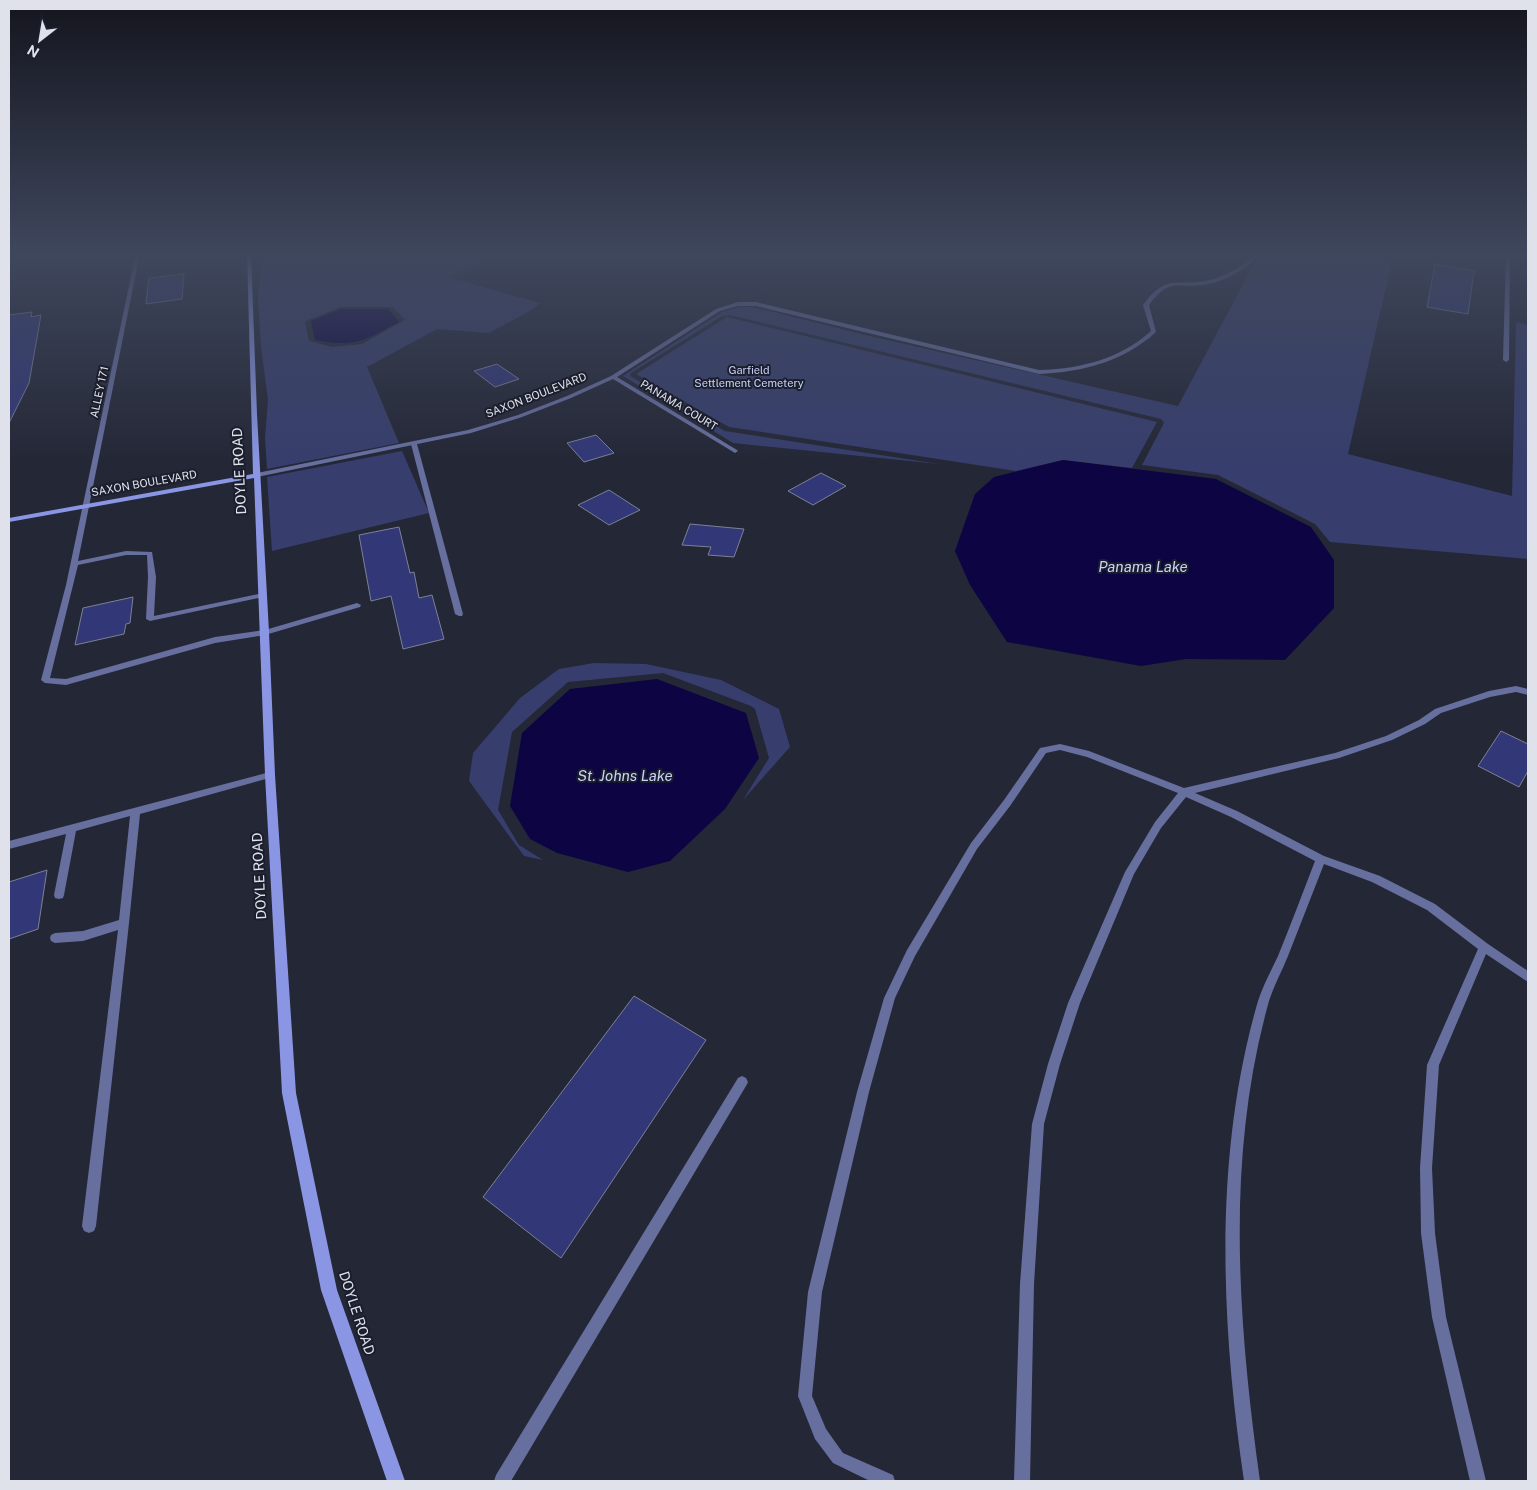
<svg xmlns="http://www.w3.org/2000/svg" width="1537" height="1490" font-family="'Public Sans',sans-serif">
<style>
.green{fill:#373e6d;fill-rule:evenodd}
.water{fill:#0d0543}
.building{fill:#323877;stroke:#7d8193}
.lines{fill:none;stroke-linecap:round;stroke-linejoin:round}
.lane{fill:#676f9f;fill-rule:evenodd}
.street{fill:#676f9f;fill-rule:evenodd}
.secondary{fill:#8a96e3;fill-rule:evenodd}
.labels{text-anchor:middle;stroke-width:4;stroke-linejoin:round;paint-order:stroke}
.far-park-label{font-size:11px;fill:#c9d1f8;stroke:#1b1e2c}
.far-street-label{font-size:11px;fill:#dfe1eb;stroke:#1b1e2c}
.street-label{font-size:14px;fill:#dfe1eb;stroke:#1b1e2c}
.water-label{font-size:15px;font-style:italic;fill:#cad2f9;stroke:#1b1e2c}
</style>
<rect width="100%" height="100%" fill="#242736"/>
<g class="green">
<path d="M263 253H499L448 277 540 303 533 309 489 333 437 329 367 367 399 443 267 469 265 438 268 400 261 347 258 297ZM341 307H393L405 320 362 344 332 347 309 341 305 322 306 321Z"/>
<path d="M1265 253H1355L1392 260 1348 454 1512 496 1516 322 1528 325V559L1330 542 1315 524 1218 475 1142 465 1164 423 1161 419 730 315 722 316 631 373 630 376 725 431 939 464 733 443 623 376 722 312 739 307H753L869 336 1178 406 1255 262Z"/>
<path d="M727 317 1157 422 1132 468 1063 460 1016 471 729 427 636 374Z"/>
<path d="M402 451 429 513 272 551 267 477Z"/>
<path d="M594 663 646 664 721 680 779 709 790 747 743 800 769 758 755 709 751 706 663 673 568 682 512 732 498 810 519 845 543 860 524 856 469 781 473 753 520 698 559 669Z"/>
</g>
<g class="water">
<path d="M340 309H388L399 322C365 340 355 348 315 340L311 321Z"/>
<path d="M1063 460 1216 479 1311 527 1334 560V608L1285 660 1186 659 1141 666 1007 642 970 585 955 551 975 494 994 477Z"/>
<path d="M657 679 746 713 759 758 725 809 670 861 628 872 557 853 530 839 510 806 522 733 570 689Z"/>
</g>
<g class="building">
<path d="M1435 264 1474 271 1468 314 1427 307Z"/>
<path d="M184 274 182 299 146 304 149 278Z"/>
<path d="M32 312 31 317 41 315 29 383 9 423V315Z"/>
<path d="M497 364 519 379 495 387 474 371Z"/>
<path d="M596 435 614 453 584 462 567 443Z"/>
<path d="M821 473 846 486 813 505 788 491Z"/>
<path d="M609 490 640 510 609 525 578 505Z"/>
<path d="M690 524 744 529 734 557 708 555 711 547 682 545Z"/>
<path d="M399 527 410 573 414 572 419 598 432 595 444 639 403 649 391 596 371 601 359 535Z"/>
<path d="M133 597 130 623 126 624 124 634 75 645 83 608Z"/>
<path d="M1501 731 1528 744V771L1519 787 1478 766Z"/>
<path d="M47 870 38 929 9 939V882Z"/>
<path d="M634 996 706 1040 561 1258 483 1197Z"/>
</g>
<g class="lines">
<g class="lane">
<path d="M136 253H140L78 561 126 551 152 552 156 577 154 616 263 593 267 595 263 597 150 621 146 619 148 577 147 555H126L78 565 50 678 66 679 215 637 265 630 357 603 361 605 360 607 265 635 215 643 66 685 45 683 41 680 66 585Z"/>
<path d="M414 442 417 444 463 614 462 616H459L455 614 411 444Z"/>
<path d="M1516 686 1528 689V695L1516 692 1490 697 1441 713 1425 724 1392 740 1339 758 1195 793 1237 811 1324 856 1380 876 1435 904 1488 944 1528 971V982L1486 954 1439 1065 1432 1168 1435 1233 1446 1317 1486 1481H1470L1432 1317 1421 1233 1420 1168 1427 1065 1478 949 1427 910 1372 882 1324 864C1312 895 1300 925 1288 956 1282 971 1274 985 1269 1001 1225 1158 1238 1322 1260 1481H1244C1221 1323 1213 1156 1258 1001 1263 985 1271 971 1278 956 1291 924 1303 892 1315 861L1231 817 1186 797 1161 828 1134 874 1080 1003 1060 1064 1044 1124 1034 1284 1030 1481H1014L1020 1284 1032 1124 1048 1064 1068 1003 1125 872 1155 822 1178 793 1087 757 1060 750 1046 753 1010 806 977 849 915 956 895 998 869 1092 822 1292 812 1396 826 1429 843 1453 893 1475 895 1481H870L833 1463 815 1439 798 1396 808 1292 857 1092 884 998 907 950 971 843 1004 800 1040 748 1060 744 1089 751 1184 788 1335 753 1386 736 1419 720 1435 709 1489 691Z"/>
<path d="M270 772 273 773 275 775 273 777 140 814 129 923 96 1226 94 1231 89 1233 84 1231 82 1226 118 930 83 941 55 943 51 941 50 938 51 935 55 933 83 931 119 920 130 816 76 831 64 895 63 898 59 899 55 898 54 895 66 834 9 849V841Z"/>
<path d="M742 1076 746 1078 748 1082 746 1086 511 1481H494L496 1475 738 1078Z"/>
</g>
<g class="street">
<path d="M1256 253H1261C1247 269 1225 282 1203 285 1175 288 1169 278 1149 305L1156 332C1123 362 1082 372 1039 374L756 306H738L720 311 617 377 737 450 738 451 735 453 613 379 571 398 522 417 471 433 257 477 253 475 257 473 468 430 518 415 567 396 611 376 716 309 738 302H756L1039 370C1080 369 1120 359 1151 331L1143 305C1166 274 1173 286 1205 281 1224 278 1243 266 1256 253Z"/>
<path d="M1506 253H1510L1509 360 1506 362 1503 360Z"/>
</g>
<path class="secondary" d="M247 253H251L257 414 269 632 275 775 296 1093 337 1290 405 1481H387L321 1290 282 1093 265 775 254 478 9 522V518L253 474Z"/>
</g>
<linearGradient id="sky" x2="0" y2="1"><stop stop-color="#14151e"/><stop offset="0.55" stop-color="#3f475d"/><stop offset="1" stop-color="#3f475d" stop-opacity="0"/></linearGradient>
<rect width="1537" height="462" fill="url(#sky)"/>
<g class="labels">
<g class="far-park-label">
<text x="749" y="374">Garfield<tspan x="749" dy="13">Settlement Cemetery</tspan></text>
</g>
<g class="far-street-label">
<text transform="translate(99 392) rotate(-78)" y="4">ALLEY 171</text>
<text transform="translate(536 395) rotate(-21)" y="4">SAXON BOULEVARD</text>
<text transform="translate(679 405) rotate(31)" y="4">PANAMA COURT</text>
<text transform="translate(144 483) rotate(-10)" y="4">SAXON BOULEVARD</text>
</g>
<g class="street-label">
<text transform="translate(239 471) rotate(-93)" y="5">DOYLE ROAD</text>
<text transform="translate(259 876) rotate(-93)" y="5">DOYLE ROAD</text>
<text transform="translate(357 1313) rotate(72)" y="5">DOYLE ROAD</text>
</g>
<g class="water-label">
<text x="1143" y="572">Panama Lake</text>
<text x="625" y="781">St. Johns Lake</text>
</g>
</g>
<rect width="1537" height="1490" fill="none" stroke="#dfe1eb" stroke-width="20"/>
<g transform="translate(40 40) rotate(211)" stroke="#1b1e2c" stroke-width="4" paint-order="stroke">
<path d="M0-4L9 19L0 12L-9 19Z" fill="#dfe1eb"/>
<text y="-8" font-size="14" font-weight="bold" text-anchor="middle" fill="#dfe1eb">N</text>
</g>
</svg>
